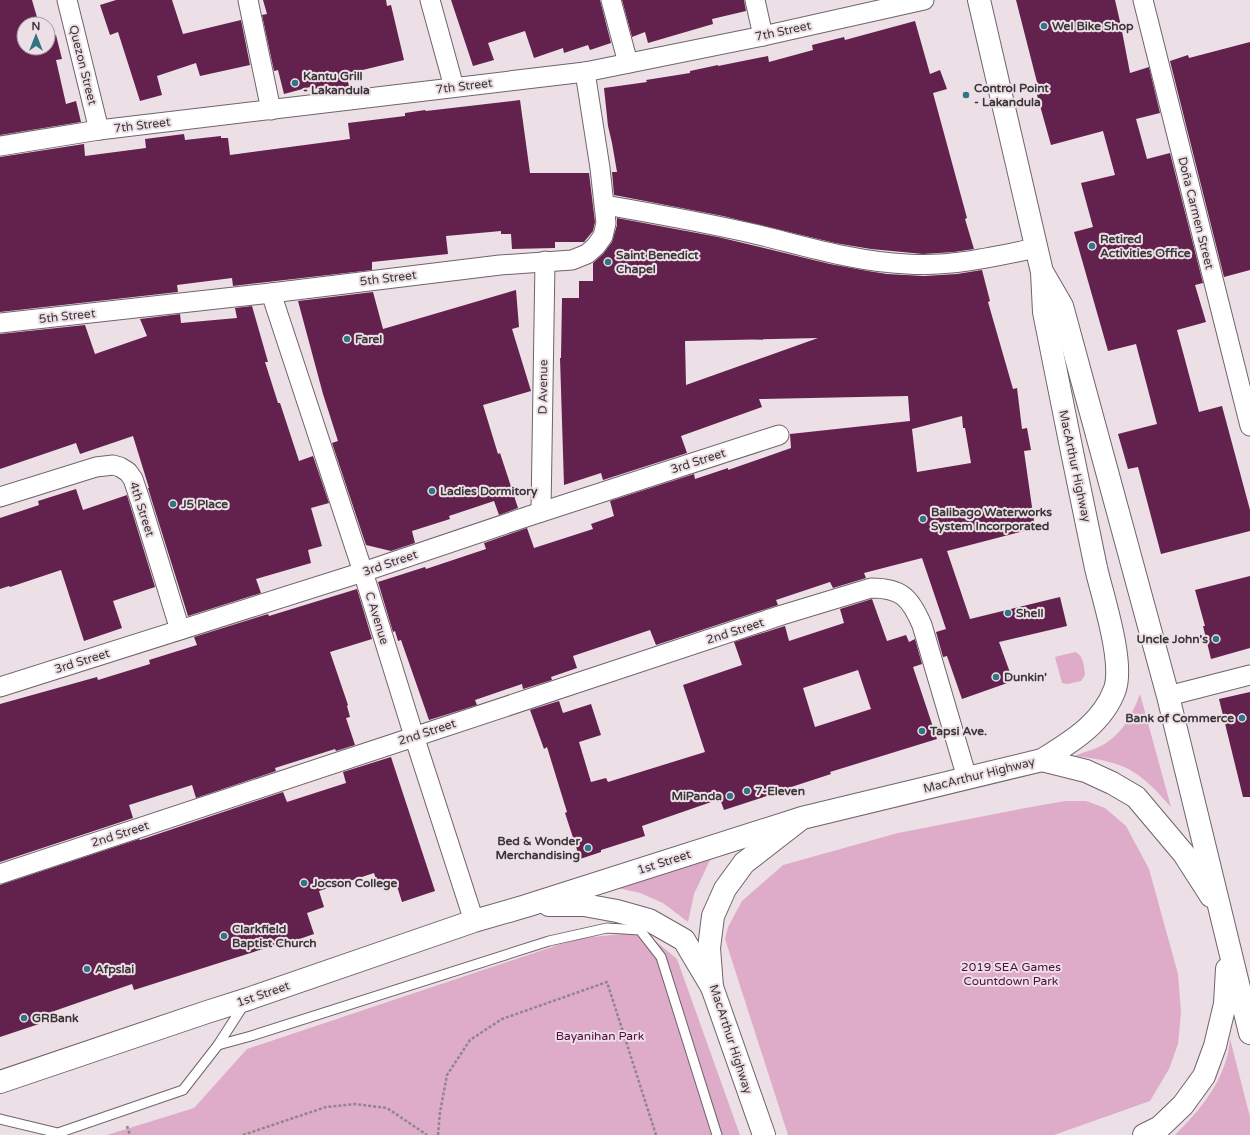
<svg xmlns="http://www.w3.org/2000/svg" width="1250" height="1135" font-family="'Varela Round',sans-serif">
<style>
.green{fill:#deacc9}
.building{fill:#63214d;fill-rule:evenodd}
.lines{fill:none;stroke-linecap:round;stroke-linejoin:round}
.service-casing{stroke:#6f646a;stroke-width:11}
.minor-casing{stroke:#6f646a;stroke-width:21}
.secondary-casing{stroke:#6f646a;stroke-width:24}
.trunk-casing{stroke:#6f646a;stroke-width:24}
.path{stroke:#90878c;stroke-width:2.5;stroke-dasharray:3 2;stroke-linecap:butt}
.service{stroke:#fff;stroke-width:9}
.minor{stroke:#fff;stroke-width:19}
.secondary{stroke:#fff;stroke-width:22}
.trunk{stroke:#fff;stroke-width:22}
.poi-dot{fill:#317584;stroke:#ecdfe6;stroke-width:1.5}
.labels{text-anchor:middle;stroke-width:4;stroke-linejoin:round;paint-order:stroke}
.poi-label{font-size:12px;font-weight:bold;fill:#3b3638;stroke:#ecdfe6;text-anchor:start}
.street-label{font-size:12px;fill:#3b3638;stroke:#ecdfe6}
.park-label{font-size:12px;fill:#500c3b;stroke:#ecdfe6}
</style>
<rect width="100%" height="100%" fill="#ecdfe6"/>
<g class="green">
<path d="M1075 652C1084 655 1084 667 1085 675L1081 681 1067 684 1062 683 1055 657Z"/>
<path d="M1140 694 1171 807C1160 795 1149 782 1135 773 1119 762 1093 758 1075 756 1083 752 1093 750 1101 746 1123 734 1132 715 1140 694Z"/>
<path d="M1065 801H1086L1105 808 1126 826 1149 869 1178 974 1181 1012 1178 1044 1169 1069 1150 1101 1054 1135H788L725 939 728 927 742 901 783 865 898 833 1020 809Z"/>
<path d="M720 848 710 860 694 894 688 922 663 903 640 893 609 886Z"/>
<path d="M631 933 653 939 677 959 740 1135H107L194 1108 247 1049 558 945 583 938Z"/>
<path d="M1230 1039 1250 1117V1135H1175C1198 1112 1218 1089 1227 1057 1229 1051 1229 1045 1230 1039Z"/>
</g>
<g class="building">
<path d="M0 0H32L39 24H24V48H48V37L56 35 62 59 56 60 66 104 76 101 81 122 0 135Z"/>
<path d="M116 0H172L183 34 241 20 250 65 200 76 196 63 157 76 162 95 140 101 118 32 110 35 100 5Z"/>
<path d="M263 0H386L387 6 391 5 404 60 346 74 349 86 327 91 325 86 311 90 310 87 284 94 278 70 274 71 262 15 267 14Z"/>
<path d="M451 0H600L611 43 590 50 588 45 564 53 563 48 534 58 525 31 488 43 494 60 473 66Z"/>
<path d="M622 0H744L746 11 712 19 713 24 648 43 645 32 632 37Z"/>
<path d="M1016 0H1115L1121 26 1130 73 1149 67 1160 113 1136 119 1147 159 1170 153 1203 283 1195 285 1206 322 1177 330 1199 412 1222 406 1250 510V531L1161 554 1138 467 1128 469 1118 434 1157 424 1136 344 1108 351 1074 232 1093 227 1081 183 1115 175 1103 131 1051 145 1037 95 1040 94Z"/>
<path d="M915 21 930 74 940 70 947 89 933 93 967 218 965 219 974 249 954 252 923 254 871 249 835 243 723 216 614 195 612 172H617L612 143 608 126 604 88 647 82 646 80 690 73V71L718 65V66L768 56 769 62 813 50 812 45 844 37 845 40Z"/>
<path d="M1250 42V270L1224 277 1170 61 1188 55 1189 58Z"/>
<path d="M520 100 530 173H589L595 222 593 231 584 242H555V248L512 249 511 234H501V231L446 236 448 254 372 262V270L233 286 232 278 177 285 178 292 0 312V157L84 144 85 156 146 148 145 139 184 134 185 140 221 136V138H228L230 155 350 139 348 123 405 116V113L425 110 426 111Z"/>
<path d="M617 218 718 237 830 264 868 271 887 274 924 276 957 274 982 270 990 301 988 302 1013 389 1017 388 1022 429 1027 428 1031 450 1024 451 1035 528 947 551 970 619 1060 597 1067 626 999 642 1013 681 962 699 947 656 943 657 936 632 946 629 922 558 864 573 866 578 833 588 830 582 776 600 778 605 656 645 650 630 573 656 577 668 551 677 552 680 523 689 522 684 475 700 477 705 429 720 401 640 398 641 395 631 393 632 378 582 425 567 426 569 486 549 484 543 527 528 534 548 593 529 591 524 614 516 610 501 694 474 695 479 728 468V470L791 448 790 434 910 421 908 396 759 399 762 407 681 436 687 453 603 480 601 473 564 485 560 358H561L562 298H579V281H593V263L603 254 612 242 617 225ZM818 338 686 385 685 341ZM962 416 963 428H965L971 463 917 472 912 429Z"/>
<path d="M516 290 519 327 512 329 531 391 483 405 498 454 500 453 518 508 499 515 494 501 449 516 450 519 412 531 415 543 391 551 366 545 332 443 338 441 323 394 298 301 373 292 383 329Z"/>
<path d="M252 306 268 362H265L278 403H280L299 461 313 456 329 503 311 508 322 546 308 550 311 563 256 579 261 593 188 616 148 488H149L133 436 80 454 76 443 0 469V334L85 325 95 354 147 336 140 319 180 314 181 323 237 318 235 308Z"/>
<path d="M76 489 83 510 127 495 155 587 113 601 122 628 84 641 61 570 10 587 9 586 0 589V518L39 505 38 501Z"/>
<path d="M1250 576V648L1211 659 1203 626H1205L1195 590Z"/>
<path d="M357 589 372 639 330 652 348 705 347 706 350 717 346 718 355 745 336 751 335 749 275 768 276 771 196 798 192 785 129 805 133 818 0 862V704L97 677 98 680 150 664 149 660 197 645 194 637 268 614 269 616Z"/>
<path d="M872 599 887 641 906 635 909 642 915 639 922 664 913 667 937 739 830 772 831 774 776 792V793L724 810 720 799 642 826 645 836 601 850V852L580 859 565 813 567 812 547 747 544 749 530 710 559 701 563 713 591 704 601 735 579 742 591 782 606 778 608 782 705 752 683 685 742 665 734 642 785 626 789 641 844 623 840 609ZM858 670 871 709 815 727 803 688Z"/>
<path d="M1250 692V797H1243L1219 699Z"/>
<path d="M391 757 435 891 402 902 395 880 378 886 374 873 319 891 324 907 307 913 314 934 285 944V942L134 990 132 984 37 1017 39 1024 0 1037V885L139 839 140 840 283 792 287 802 346 783 343 772Z"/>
</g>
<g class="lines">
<g class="service-casing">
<g id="service">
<path d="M218 1045 251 1036 549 941 607 928 640 930 661 957 717 1135"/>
<path d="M0 1119 58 1133 183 1090 218 1045 245 1003"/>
</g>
</g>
<g class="minor-casing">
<g id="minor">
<path d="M67 0 99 130"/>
<path d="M248 0 271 110"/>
<path d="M430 0 454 87"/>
<path d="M611 0 628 63"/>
<path d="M755 0 763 36"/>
<path d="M1143 0 1250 426"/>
<path d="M0 146 99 130 585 72 763 36 924 0"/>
<path d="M605 205C657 214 708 223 759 235 808 247 857 262 907 264 950 267 994 257 1036 248"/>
<path d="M271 293 363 572 414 736 474 921"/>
<path d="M0 323 271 293 500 265 572 260 587 254 596 246 603 236 606 223 600 168 585 72"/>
<path d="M0 497 96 467 113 465 120 467 128 472 133 479 140 500 180 630"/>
<path d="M541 512 545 261"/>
<path d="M0 687 363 572 529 516 779 435"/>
<path d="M1168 696 1250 675"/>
<path d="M0 874 586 680 782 615 871 588C901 588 910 597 922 625L967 778"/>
</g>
</g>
<g class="secondary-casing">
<g id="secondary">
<path d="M549 905H584L617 911 649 920 684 940 712 987"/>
<path d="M0 1082 207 1012 248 999 474 921 526 906 799 819"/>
</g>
</g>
<g class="trunk-casing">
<g id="trunk">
<path d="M1044 275 1062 306 1168 696 1250 1033"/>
<path d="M1042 760 1086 771 1112 783 1136 797 1184 854 1211 896"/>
<path d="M764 1135 712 987 709 948 713 916 725 889 744 863 802 818 1042 760C1071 742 1103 723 1115 689 1124 661 1103 598 1096 568 1078 483 1061 397 1044 312L1042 272 979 0"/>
<path d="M1144 1135 1160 1127 1183 1105 1204 1076 1215 1046 1225 1004 1227 969"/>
</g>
</g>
<g class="path">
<path d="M127 1126 130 1135"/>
<path d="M243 1135 326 1107 355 1104 387 1108 427 1135"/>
<path d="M438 1135 440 1112 447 1075 470 1040 502 1019 607 982 656 1135"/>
</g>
<use href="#service" class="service"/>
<use href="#minor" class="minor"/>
<use href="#secondary" class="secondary"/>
<use href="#trunk" class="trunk"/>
</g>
<g class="poi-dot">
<circle cx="1044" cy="26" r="4"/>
<circle cx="295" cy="83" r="4"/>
<circle cx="966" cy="95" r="4"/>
<circle cx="1092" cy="246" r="4"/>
<circle cx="608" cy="262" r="4"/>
<circle cx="347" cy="339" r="4"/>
<circle cx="432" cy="491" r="4"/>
<circle cx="173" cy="504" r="4"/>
<circle cx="923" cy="519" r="4"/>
<circle cx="1008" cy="613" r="4"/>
<circle cx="1216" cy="639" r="4"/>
<circle cx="996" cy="677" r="4"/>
<circle cx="1242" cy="718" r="4"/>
<circle cx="922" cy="731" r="4"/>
<circle cx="747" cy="791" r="4"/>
<circle cx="730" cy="796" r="4"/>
<circle cx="588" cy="848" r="4"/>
<circle cx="304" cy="883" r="4"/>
<circle cx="224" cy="936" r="4"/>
<circle cx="87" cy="969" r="4"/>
<circle cx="24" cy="1018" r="4"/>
</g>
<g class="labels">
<g class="poi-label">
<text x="1052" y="30">Wel Bike Shop</text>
<text x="303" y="80">Kantu Grill<tspan x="303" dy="14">- Lakandula</tspan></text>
<text x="974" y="92">Control Point<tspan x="974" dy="14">- Lakandula</tspan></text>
<text x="1100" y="243">Retired<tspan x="1100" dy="14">Activities Office</tspan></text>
<text x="616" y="259">Saint Benedict<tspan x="616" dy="14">Chapel</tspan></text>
<text x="355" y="343">Farel</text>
<text x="440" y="495">Ladies Dormitory</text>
<text x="181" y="508">J5 Place</text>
<text x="931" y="516">Balibago Waterworks<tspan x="931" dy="14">System Incorporated</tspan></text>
<text x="1016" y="617">Shell</text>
<text x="1208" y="643" text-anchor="end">Uncle John's</text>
<text x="1004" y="681">Dunkin'</text>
<text x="1234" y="722" text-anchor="end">Bank of Commerce</text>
<text x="930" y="735">Tapsi Ave.</text>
<text x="755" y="795">7-Eleven</text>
<text x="722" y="800" text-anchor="end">MiPanda</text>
<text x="580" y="845" text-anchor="end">Bed &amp; Wonder<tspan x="580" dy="14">Merchandising</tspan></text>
<text x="312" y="887">Jocson College</text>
<text x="232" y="933">Clarkfield<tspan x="232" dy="14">Baptist Church</tspan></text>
<text x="95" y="973">Afpslai</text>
<text x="32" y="1022">GRBank</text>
</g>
<g class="street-label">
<text transform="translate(783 31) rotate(-12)" y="4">7th Street</text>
<text transform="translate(83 65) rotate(76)" y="4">Quezon Street</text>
<text transform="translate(464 86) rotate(-7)" y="4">7th Street</text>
<text transform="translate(142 125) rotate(-7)" y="4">7th Street</text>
<text transform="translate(1196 213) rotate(76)" y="4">Doña Carmen Street</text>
<text transform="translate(388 278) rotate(-7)" y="4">5th Street</text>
<text transform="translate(67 316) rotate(-6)" y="4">5th Street</text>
<text transform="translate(543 387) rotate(-89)" y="4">D Avenue</text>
<text transform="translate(698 461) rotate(-18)" y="4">3rd Street</text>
<text transform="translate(1075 466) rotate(78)" y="4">MacArthur Highway</text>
<text transform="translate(142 509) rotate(72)" y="4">4th Street</text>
<text transform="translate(390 563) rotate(-19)" y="4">3rd Street</text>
<text transform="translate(377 618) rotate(73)" y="4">C Avenue</text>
<text transform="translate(735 631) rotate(-18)" y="4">2nd Street</text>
<text transform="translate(82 661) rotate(-17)" y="4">3rd Street</text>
<text transform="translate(427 732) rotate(-18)" y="4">2nd Street</text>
<text transform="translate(979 775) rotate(-14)" y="4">MacArthur Highway</text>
<text transform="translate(120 834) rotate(-18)" y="4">2nd Street</text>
<text transform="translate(664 862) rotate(-18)" y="4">1st Street</text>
<text transform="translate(263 994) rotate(-19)" y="4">1st Street</text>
<text transform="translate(731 1039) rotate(72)" y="4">MacArthur Highway</text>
</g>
<g class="park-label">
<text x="1011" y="971">2019 SEA Games<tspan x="1011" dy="14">Countdown Park</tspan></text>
<text x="600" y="1040">Bayanihan Park</text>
</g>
</g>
<g transform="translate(36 36)"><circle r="19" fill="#ecdfe6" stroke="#a59ba0"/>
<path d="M0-3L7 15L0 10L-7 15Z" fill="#317584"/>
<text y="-6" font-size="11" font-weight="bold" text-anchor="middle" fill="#3b3638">N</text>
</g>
</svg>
